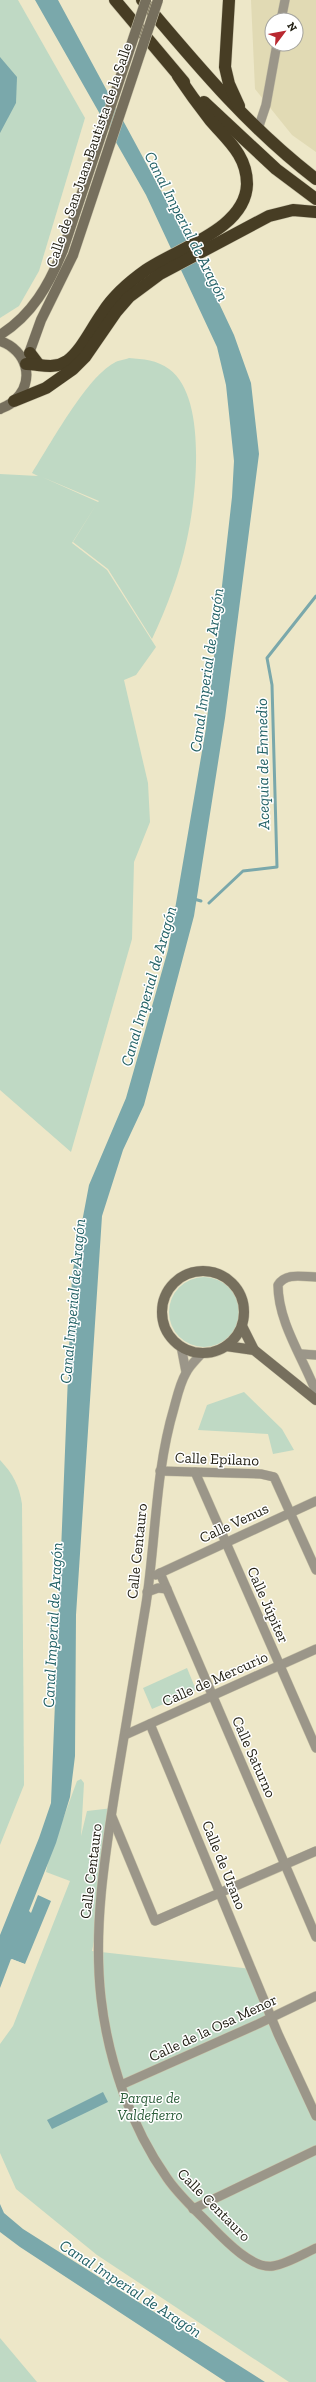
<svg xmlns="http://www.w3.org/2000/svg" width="316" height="2382" font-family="'Zilla Slab',serif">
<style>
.built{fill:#e1dab4;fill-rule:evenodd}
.green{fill:#bfd9c4;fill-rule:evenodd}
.water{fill:#7aa8ab}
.pier{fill:#ede7c8}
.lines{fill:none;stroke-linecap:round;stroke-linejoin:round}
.stream{stroke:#7aa8ab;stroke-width:3}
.street-casing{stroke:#c8c2a7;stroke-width:10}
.secondary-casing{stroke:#c8c2a7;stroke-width:11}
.highway-casing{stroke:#c8c2a7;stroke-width:13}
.street{stroke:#9b9689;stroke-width:9}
.secondary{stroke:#766f5d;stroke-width:10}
.highway{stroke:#473d24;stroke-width:12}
.secondary-bridge-casing{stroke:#c8c2a7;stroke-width:11;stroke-linecap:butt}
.secondary-bridge{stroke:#766f5d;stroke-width:10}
.labels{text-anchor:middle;stroke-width:3;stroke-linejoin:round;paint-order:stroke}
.street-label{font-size:15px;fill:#1e1c10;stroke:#fff}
.park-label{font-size:15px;font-style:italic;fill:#2d5e3b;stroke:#fff}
.water-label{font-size:16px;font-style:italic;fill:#226165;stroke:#fff}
</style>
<rect width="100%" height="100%" fill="#ede7c8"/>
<path class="built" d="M251 0H316V152L292 135 255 89ZM272 20H296V44H272Z"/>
<g class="green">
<path d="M0 0H18L85 118 39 271 19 306 0 318Z"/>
<path d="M129 358C143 359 157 360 169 369 208 397 196 498 187 539 180 573 167 607 152 639L108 569 73 542 96 505 72 543 107 570 156 647 136 675 124 680 148 783 150 822 134 862 132 939 71 1152 0 1090V474L38 476 32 473C50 445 86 378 114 363 118 360 124 360 129 358ZM42 477 99 501 98 502Z"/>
<circle cx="204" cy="1312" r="35"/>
<path d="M244 1392 282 1429 294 1450 273 1454 268 1434 198 1430 207 1405Z"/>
<path d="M0 1460C13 1474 19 1485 22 1504L24 1785 0 1845Z"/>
<path d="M187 1668 196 1690 152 1709 143 1688Z"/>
<path d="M81 1779 84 1783 81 1836 87 1811 113 1808 98 1922 92 1951 252 1969 316 2118V2382H289L97 2255 16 2189 0 2153V2044L13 2026 70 1881 46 1872 49 1857 77 1781Z"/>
<path d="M0 2338 37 2382H0Z"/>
</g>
<g class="water">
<path d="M35 0H58L201 265 234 335 251 383 259 454 225 718 194 916 144 1105 123 1150 102 1216 76 1615 75 1756 70 1797 56 1843 29 1911 31 1913 38 1895 51 1901 25 1964 11 1959 0 1988V1935L39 1838 51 1803 72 1275 89 1185 126 1098 168 950 206 728 232 497 234 461 226 385 217 347 146 195Z"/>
<path d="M0 57 17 77 16 103 0 133Z"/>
<path d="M103 2092 108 2102 52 2129 47 2120Z"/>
<path d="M0 2204 4 2213 23 2229 265 2382H226L20 2247 0 2232Z"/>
</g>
<path class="pier" d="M12 1959 27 1965 13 1962 0 1990Z"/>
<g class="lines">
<g class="stream">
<path d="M194 899 201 901"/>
<path d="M209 903 243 871 277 867 272 685 267 658 316 596"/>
</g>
<g class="street-casing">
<g id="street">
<path d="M281 20 285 0"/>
<path d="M258 129 266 105 277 44"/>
<path d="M316 1277C303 1277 286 1272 278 1285 278 1322 303 1358 316 1392"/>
<path d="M181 1346 186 1372"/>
<path d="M202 1353C197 1359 189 1366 186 1373 180 1383 177 1397 174 1408 155 1472 156 1539 146 1604 136 1664 126 1725 116 1785 105 1855 93 1927 101 1998 108 2060 131 2127 167 2178 178 2194 192 2207 206 2221 220 2235 251 2270 273 2266 287 2264 303 2254 316 2248"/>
<path d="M301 1354 316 1355"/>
<path d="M160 1471 261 1474 274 1477 316 1570"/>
<path d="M195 1472 316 1748"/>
<path d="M160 1573 316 1937"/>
<path d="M156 1575 316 1501"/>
<path d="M147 1592 158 1588 167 1589"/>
<path d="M150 1724 278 2034 316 2116"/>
<path d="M125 1735 316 1649"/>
<path d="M112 1817 155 1921 316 1851"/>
<path d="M121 2085 258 2024 316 1996"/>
<path d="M193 2209 316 2150"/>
</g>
</g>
<g class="secondary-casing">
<g id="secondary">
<path d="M0 335C32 315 49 285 63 250"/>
<path d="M0 341C27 350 36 381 14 401 10 405 4 407 0 409"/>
<path d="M27 359 41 320 73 255"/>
<circle cx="203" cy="1312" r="41"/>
<path d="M242 1326 254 1350"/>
<path d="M226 1346 254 1350 316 1400"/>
</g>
</g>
<g class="highway-casing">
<g id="highway">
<path d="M115 0 184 82"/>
<path d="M142 0C196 64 249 128 316 179"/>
<path d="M229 0 225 67 229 84 239 106"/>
<path d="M204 102 276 169 316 199"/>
<path d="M30 353 39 365"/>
<path d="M26 364C40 364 54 370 67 361 82 350 92 327 103 312 114 295 129 282 146 270 178 248 246 229 247 184 247 155 227 140 210 120 199 106 188 91 178 76"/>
<path d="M14 401 46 388 73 369 85 357 116 312 129 297 160 274 269 216 293 210 316 212"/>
</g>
</g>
<use href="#street" class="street"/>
<use href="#secondary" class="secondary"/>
<use href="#highway" class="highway"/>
<g class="secondary-bridge-casing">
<g id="secondary-bridge">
<path d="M63 250 146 0"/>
<path d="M73 255 158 0"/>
</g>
</g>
<use href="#secondary-bridge" class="secondary-bridge"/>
</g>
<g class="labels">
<g class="street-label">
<text transform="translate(89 155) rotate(-71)" y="5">Calle de San Juan Bautista de la Salle</text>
<text transform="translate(217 1459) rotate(2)" y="5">Calle Epilano</text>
<text transform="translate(234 1523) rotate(-25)" y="5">Calle Venus</text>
<text transform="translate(137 1551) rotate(-84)" y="5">Calle Centauro</text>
<text transform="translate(268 1605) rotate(66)" y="5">Calle Júpiter</text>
<text transform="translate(215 1679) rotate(-24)" y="5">Calle de Mercurio</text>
<text transform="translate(254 1757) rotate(66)" y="5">Calle Saturno</text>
<text transform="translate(224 1865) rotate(68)" y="5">Calle de Urano</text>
<text transform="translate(91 1871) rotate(-83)" y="5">Calle Centauro</text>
<text transform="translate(213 2028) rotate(-25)" y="5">Calle de la Osa Menor</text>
<text transform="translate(214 2205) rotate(45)" y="5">Calle Centauro</text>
</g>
<g class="park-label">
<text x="150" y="2103">Parque de<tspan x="150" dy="17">Valdefierro</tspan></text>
</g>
<g class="water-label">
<text transform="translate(187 226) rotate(63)" y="6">Canal Imperial de Aragón</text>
<text transform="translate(206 670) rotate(-82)" y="6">Canal Imperial de Aragón</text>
<text transform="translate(262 764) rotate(-91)" y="6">Acequia de Enmedio</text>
<text transform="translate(148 986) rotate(-74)" y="6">Canal Imperial de Aragón</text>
<text transform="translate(72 1301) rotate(-85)" y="6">Canal Imperial de Aragón</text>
<text transform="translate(52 1625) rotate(-87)" y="6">Canal Imperial de Aragón</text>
<text transform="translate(131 2288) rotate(33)" y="6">Canal Imperial de Aragón</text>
</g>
</g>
<g transform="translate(284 32) rotate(58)"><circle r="19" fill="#ffffff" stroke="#a5a49f"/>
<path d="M0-3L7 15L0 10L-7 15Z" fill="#b92830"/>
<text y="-6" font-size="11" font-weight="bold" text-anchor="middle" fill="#1e1c10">N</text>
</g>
</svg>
